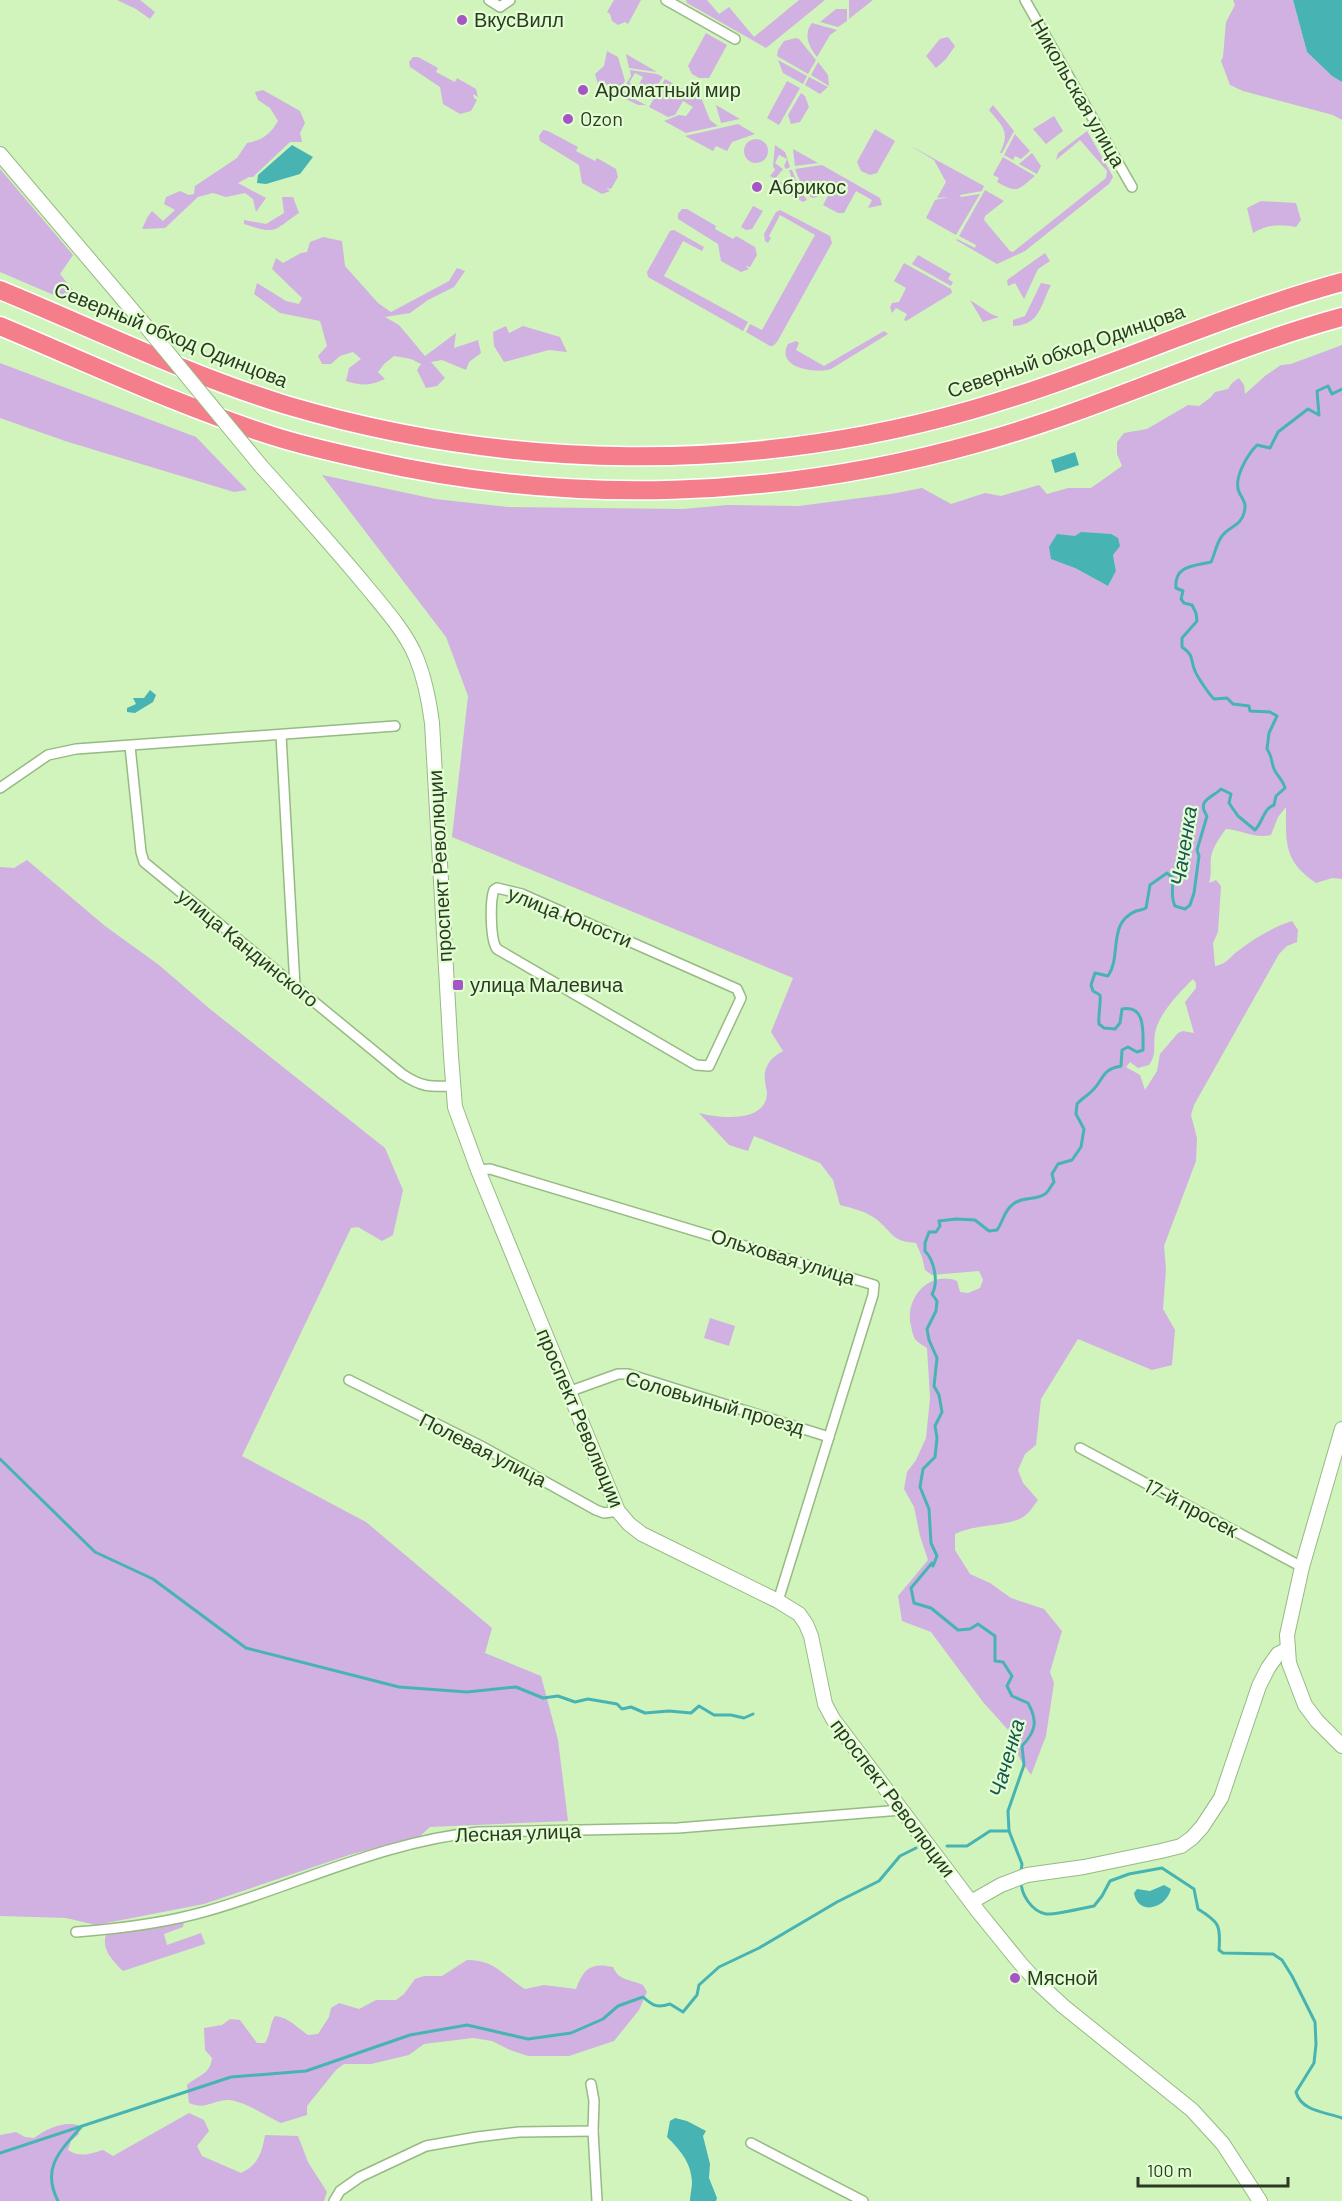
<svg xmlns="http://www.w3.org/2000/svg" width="1342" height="2201" font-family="Barlow,sans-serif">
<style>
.green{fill:#d1b1e1;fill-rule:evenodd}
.water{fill:#47b4b3}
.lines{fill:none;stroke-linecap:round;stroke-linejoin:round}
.stream{stroke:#47b4b3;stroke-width:3}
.street-casing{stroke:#97ba84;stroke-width:12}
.secondary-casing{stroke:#97ba84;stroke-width:16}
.highway-casing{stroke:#fff;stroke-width:21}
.street{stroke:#fff;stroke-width:9}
.secondary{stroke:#fff;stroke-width:14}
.highway{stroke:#f47f8b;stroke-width:18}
.secondary-bridge-casing{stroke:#97ba84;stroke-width:16;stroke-linecap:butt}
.secondary-bridge{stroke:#fff;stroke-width:14}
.poi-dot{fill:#a555c6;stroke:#e2ffd2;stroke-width:2}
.labels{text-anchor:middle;stroke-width:4.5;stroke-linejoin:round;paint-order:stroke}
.poi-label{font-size:20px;fill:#2c3a24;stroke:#e2ffd2;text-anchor:start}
.street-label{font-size:20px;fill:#2c3a24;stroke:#e2ffd2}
.water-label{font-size:21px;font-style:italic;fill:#195656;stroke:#e2ffd2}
</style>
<rect width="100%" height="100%" fill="#d0f4bc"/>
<g class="green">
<path d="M117 0H140L155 12 150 19 136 9Z"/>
<path d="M614 0H641L628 24 625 22 618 25 612 21 610 14 607 12Z"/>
<path d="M686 0H707L719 14 729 7 754 37 799 0H825L766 48 687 3Z"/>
<path d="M849 0H873L849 19Z"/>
<path d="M1233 0H1293L1307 52 1332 76 1342 82V120L1333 115 1243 91 1230 85 1221 61 1223 57 1226 22 1235 5Z"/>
<path d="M836 9H847V21L838 27 820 22Z"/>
<path d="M812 23 837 30 830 35 817 57C809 47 803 34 812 23Z"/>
<path d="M706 33 727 45 709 78H699L692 74 688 66Z"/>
<path d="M948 37 955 46 946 59 936 68 926 56 940 39Z"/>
<path d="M796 38 799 39 816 60 808 74 777 56 778 50 784 41Z"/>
<path d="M607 51 618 57 625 81 622 86 598 84 595 74 604 66Z"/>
<path d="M626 54 657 72 629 68Z"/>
<path d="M413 57H418L438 68 436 72 455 82 457 78 476 89 478 97 473 94 474 98 477 100 471 111 460 114 443 104 440 87 410 67 409 62Z"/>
<path d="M778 60 807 76 803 84 783 73Z"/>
<path d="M818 62 828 75 829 86 811 75Z"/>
<path d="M630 70 657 74 663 77 655 89 633 87 634 85 638 86 643 77 635 73 629 83 632 84 631 87 625 86 631 76Z"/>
<path d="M809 77 828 87 820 94 805 85Z"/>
<path d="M665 79 702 100 710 120 718 126 686 133 664 121 679 115 686 116 693 107 683 101 675 115 668 117 649 107Z"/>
<path d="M787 81 800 88 779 125 767 118Z"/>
<path d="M263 90 300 111 305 123 300 133 302 142H290L253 177H249L238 183 266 198 256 212 253 199 245 193 226 197 213 193 198 197 165 228 142 229 148 216 152 211 163 221 175 210 164 204 166 197 180 191 189 195 194 194 195 186 237 158 247 143C262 140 270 135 278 121L270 108 258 100 255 92Z"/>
<path d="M623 91 634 93 632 98 646 105H638L620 96Z"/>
<path d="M801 93 805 96 809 107 800 122 791 124 788 115Z"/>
<path d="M716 105 740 119 721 123Z"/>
<path d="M993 105 1014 131 1002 153H1000C1011 131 1002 126 989 110Z"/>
<path d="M1054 116 1063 131 1046 144 1033 129Z"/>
<path d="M738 124 755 134 732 142 727 151 716 146 713 151 685 136Z"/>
<path d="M875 129 895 141 877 173 870 175 861 171 857 162Z"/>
<path d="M543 130 548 131 578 147 576 151 595 161 597 158 616 169 618 177 611 189 606 188 610 191 602 194 582 183 579 165 540 141 539 136Z"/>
<path d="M1087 131 1111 173 1113 177 1109 184 1025 251 997 264 956 240 957 239 975 248 976 245 959 236 985 190 1004 201 985 216 984 220 1010 251 1013 252 1106 178 1107 171 1080 140 1056 160 1058 153Z"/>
<path d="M1015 134 1030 151 1021 159 1015 156 1013 160 1004 155Z"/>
<circle cx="756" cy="151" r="12"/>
<path d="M775 145 785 152 790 167 786 169 784 166 787 159 779 155 775 163 783 169 775 179 770 176 775 170 773 166Z"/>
<path d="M909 145 984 186 982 191 960 195 961 197 980 194 956 235 926 218 935 200 948 197 937 198 946 182 934 160Z"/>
<path d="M793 149 818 163 795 166Z"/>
<path d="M1032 153 1041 166 1037 174 1019 164Z"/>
<path d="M1003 157 1035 176C1017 190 1019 194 997 182L999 178 993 175Z"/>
<path d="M822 165 880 198 882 205 868 208 872 200 856 191 844 213H838L823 205 834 185 824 182 820 186V196L813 198 805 194 795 169Z"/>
<path d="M0 169 73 255 60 274 89 310 0 272Z"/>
<path d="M789 170H792L800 190 807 200 803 202 776 187 779 181 793 188 794 185Z"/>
<path d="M282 197H293L299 213C272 231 278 235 244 224V220L266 224 284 213Z"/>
<path d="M1261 201 1296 203 1301 220 1296 227C1280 224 1268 224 1253 233L1247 208Z"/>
<path d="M753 206 763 211 752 229 746 230 741 227Z"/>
<path d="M682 209H687L716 226 715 229 733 239 736 236 755 247 757 255 750 267 745 266 749 269 741 272 721 261 718 244 678 219V214Z"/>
<path d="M780 210 830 236 832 243 777 342 773 346H770L746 332 750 324 762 330 815 235 780 215 769 236 771 238 768 243 765 241 764 234 776 212Z"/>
<path d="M674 230 704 247 702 251 683 241 664 276 748 322 743 331 648 277 647 272 670 231Z"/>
<path d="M323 237 342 241 345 266 378 303 391 312 449 281 457 268 465 271 454 287 428 300 410 313 385 317 399 325 425 356 456 333 454 348 478 340 481 353 469 362 466 370 442 360 431 362 445 378 437 386 426 388 417 370 421 364 411 359 394 356 384 364 378 372 385 379C369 386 361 386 346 381L349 368 361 359 353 352 340 356 331 364H322L318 356 327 346 320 321 280 313 254 294 257 283 286 301 299 304 302 298 272 269 276 258 283 263 301 253 307 252 310 242Z"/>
<path d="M1045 253 1050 261 1038 269 1024 299 1015 283 1008 286 1007 280Z"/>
<path d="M918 255 951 274 948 279 953 282 951 286 912 264Z"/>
<path d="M904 263 951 289 952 293 906 321 904 320 907 314 896 308 892 313 890 307 892 303 899 302 906 288 894 281Z"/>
<path d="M1041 283 1051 285C1040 306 1040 325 1013 326V320L1025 316Z"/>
<path d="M970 300 991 314 999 317 983 322Z"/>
<path d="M506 326 509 333 523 326 560 337 567 352 549 350 504 362 494 346 493 332Z"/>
<path d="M884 331 888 334 831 369C816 374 775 368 788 344L796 341 799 343 796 350 824 366Z"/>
<path d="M1342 345V879L1332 878 1316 883C1283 861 1286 842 1286 807L1278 817 1271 835C1254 839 1242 830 1226 829 1220 837 1213 847 1211 857 1210 866 1212 873 1209 883L1216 880 1221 886 1218 932 1213 943 1215 966C1229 963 1228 958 1238 951 1253 939 1273 927 1292 921L1298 930 1297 942 1287 946 1279 954 1194 1105 1191 1115 1197 1138 1196 1161 1164 1246 1166 1269 1163 1309 1175 1330 1172 1365 1152 1370 1078 1339 1041 1399 1036 1445 1025 1454 1018 1470 1023 1483 1038 1500C1032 1508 1027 1517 1017 1520 997 1527 976 1524 955 1534V1550L970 1574 990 1583 1011 1598 1044 1609 1062 1631 1050 1672 1054 1683 1046 1736 1031 1775 1020 1759 1009 1731 983 1702 931 1632 902 1621 898 1596 928 1560 920 1536 914 1507 904 1489 907 1472 916 1460 926 1438 930 1398 927 1348C923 1345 918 1343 915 1339 913 1336 912 1330 911 1326 904 1299 929 1270 957 1281L960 1292 968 1293 980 1288 983 1280 979 1271 932 1275 925 1270 922 1257 916 1243C890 1241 894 1233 876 1219 865 1211 852 1208 840 1205L833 1180 820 1163 754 1136 748 1151 729 1145 699 1113C718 1118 765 1124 767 1094 767 1090 765 1085 765 1080 763 1067 771 1057 783 1051L771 1032 793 978 452 837 468 696 446 637 322 475 435 499 508 507 683 509 727 505 799 506 891 494 922 488 951 504 985 493 1001 496 1039 485 1047 494 1068 488H1091L1122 466 1117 454V442L1124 433 1147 429 1188 405 1199 406 1210 398 1215 392 1228 389 1232 383 1239 378 1244 385 1245 394 1265 376 1281 365 1291 364ZM1113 555 1116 571 1108 586 1075 568ZM1193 979 1196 983V988L1185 1002 1194 1033 1183 1031 1178 1033 1160 1054 1157 1071 1145 1090 1140 1075 1126 1067 1130 1062 1138 1068 1149 1065C1157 1054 1153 1045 1155 1033 1159 1013 1179 993 1193 979Z"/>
<path d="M0 363 196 437 247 490 234 492 65 441 0 418Z"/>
<path d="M27 860 105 926 159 965 210 1009 385 1148 403 1190 393 1235 382 1241 358 1227 351 1228 242 1456 366 1522 492 1628 485 1653 541 1676 558 1740 568 1821 430 1827 420 1836 349 1855 204 1904 96 1925 66 1918 0 1916V867L14 868Z"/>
<path d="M710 1318 735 1326 729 1346 704 1338Z"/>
<path d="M177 1920 184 1922 183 1927 164 1934 167 1945 201 1933 205 1944 123 1971C112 1960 100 1948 107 1932Z"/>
<path d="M467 1960C496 1960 503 1976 525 1989L544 1985 576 1989C583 1969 591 1962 613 1967 619 1981 630 1979 643 1985L647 1992 639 2010 614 2041 569 2056H528L510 2050 492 2041 473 2038 424 2044 409 2055 371 2064H344L336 2070 307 2106V2115L281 2123C268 2117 241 2099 227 2100 211 2101 206 2110 189 2103L187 2085C198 2075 210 2075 212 2058L205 2050 204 2028 222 2025 230 2019 240 2020 257 2043H265C271 2034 269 2025 275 2016 290 2018 296 2027 308 2035L318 2034 329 2017 331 2008 339 2003 359 2009 376 2000H396L404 1994 415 1979 424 1976H442Z"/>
<path d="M189 2113 204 2120 209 2131 197 2146 202 2156 241 2173C258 2165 262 2153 265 2135L298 2136 308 2162 327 2192 324 2201H0V2135L16 2132 25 2137 34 2138C46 2129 63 2121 78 2125L79 2134 71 2141 68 2150C80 2158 89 2154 103 2150L113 2156Z"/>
</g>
<g class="water">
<path d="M1293 0H1342V82L1332 76 1307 52Z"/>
<path d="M292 145 313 157 300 174 266 184 257 183 258 175Z"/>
<path d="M1075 452 1079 465 1055 473 1051 460Z"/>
<path d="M1081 532 1111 534 1118 538 1120 546 1113 555 1116 571 1108 586 1075 568 1051 559 1049 547 1057 534 1075 536Z"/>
<path d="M150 690 156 695 153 702 135 713 127 712V708L136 704 133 698H144Z"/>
<path d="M1164 1885 1171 1889C1166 1909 1138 1916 1134 1893L1137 1889 1150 1891Z"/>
<path d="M675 2118 687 2121 706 2131 703 2136 710 2164 709 2178 717 2198 716 2201H690C690 2195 692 2188 692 2182 691 2162 680 2150 667 2137L670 2121Z"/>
</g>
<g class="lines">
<g class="stream">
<path d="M0 1459 95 1552 153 1579 246 1648 399 1687 467 1692 516 1687 543 1698 558 1696 575 1702 588 1699 617 1704 622 1709 631 1707 645 1713 669 1711 691 1713 699 1706 714 1715H731L744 1718 753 1714"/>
<path d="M947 1846H967L990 1831H1009"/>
<path d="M1021 1871 1022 1864 1009 1831 1008 1811 1024 1765 1022 1746C1036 1731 1038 1721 1028 1703L1012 1696 1007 1686 1012 1676 1003 1662 995 1661V1636L978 1624 970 1629 958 1630 931 1608 914 1603 911 1588 932 1563 933 1566 937 1556 931 1543 929 1509 920 1487 923 1469 935 1457 937 1438 935 1426 942 1412 939 1395 934 1386 937 1358 929 1340 927 1329 936 1311 937 1301 932 1294C939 1282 934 1260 925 1251V1243L929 1232H936L940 1226 939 1221 956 1219 975 1220 989 1231 997 1230C1003 1222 1004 1211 1012 1205 1022 1196 1035 1201 1045 1194 1048 1192 1051 1186 1054 1182L1052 1174 1058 1164 1072 1160 1081 1147 1084 1129 1076 1114 1077 1104C1081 1099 1087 1096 1092 1091 1105 1079 1100 1070 1121 1066L1122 1050 1128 1047 1137 1052 1143 1050C1143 1033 1146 1004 1122 1009L1120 1023 1115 1029 1104 1028 1099 1024C1098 1014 1101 1006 1100 995L1093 991 1091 985 1095 973 1108 976C1122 956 1107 923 1136 911 1139 910 1143 910 1146 908L1150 885 1167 873 1172 877C1174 887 1170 896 1175 906L1185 909 1190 905 1194 893 1199 856 1197 850 1207 816C1196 800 1212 798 1221 789L1231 794 1229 803 1238 816 1255 830C1263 822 1263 809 1274 805L1276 796 1285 788C1283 780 1277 776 1274 769 1271 761 1272 756 1267 749L1269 733 1277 716 1270 712 1250 711 1249 706 1233 704 1227 698 1214 699C1209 694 1198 678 1195 671 1190 660 1195 656 1182 647V638L1197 621 1196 613 1192 605 1184 603 1181 599 1183 591 1176 588C1174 565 1194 566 1211 562 1215 554 1216 544 1222 536 1228 527 1241 526 1244 513 1247 503 1243 500 1239 492 1233 478 1248 454 1257 445L1270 448 1278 432 1308 409 1319 415 1317 391 1328 386 1332 394 1342 389"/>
<path d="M1021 1881C1021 1894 1031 1911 1046 1914 1054 1915 1084 1908 1094 1906L1102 1896 1110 1881 1129 1874 1162 1868 1194 1889 1198 1909C1219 1922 1221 1925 1219 1950L1223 1953 1273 1954 1282 1960 1292 1976 1315 2022 1316 2044 1314 2063 1296 2092C1301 2111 1325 2112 1342 2118"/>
<path d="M0 2153 231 2077 306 2071 410 2035 467 2025 528 2039 571 2033 603 2019 618 2006 643 1997C653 2006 657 2008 670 2004L683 2012 697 1995 699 1985 719 1967 759 1948 837 1902 879 1881 900 1856 916 1848"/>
<path d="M58 2201C41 2168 60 2151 81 2127"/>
</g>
<g class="street-casing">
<g id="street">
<path d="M489 0 500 7 510 0"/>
<path d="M666 0 735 39"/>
<path d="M1025 0 1132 187"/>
<path d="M281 735 295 986"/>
<path d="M130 746 141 852 144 862 402 1074C421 1087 430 1087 453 1086"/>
<path d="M0 788 48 755 76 749 395 726"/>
<path d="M497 888 522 894 737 989 741 998 709 1066 696 1065 497 949C490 940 490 900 494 890Z"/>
<path d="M478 1170 490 1169 874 1285 873 1295 778 1601"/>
<path d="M349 1380 481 1446 596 1510 604 1513 618 1511"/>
<path d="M568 1392 618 1374H628L829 1437"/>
<path d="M1080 1448 1302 1567"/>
<path d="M76 1932C116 1929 169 1922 207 1911 298 1885 383 1841 479 1832L678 1828 901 1810"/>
<path d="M591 2084 594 2101 593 2131 597 2201"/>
<path d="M751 2143 863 2201"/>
<path d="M334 2201 340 2191 360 2177 426 2146 477 2137 519 2132 593 2131"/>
</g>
</g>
<g class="secondary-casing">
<g id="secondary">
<path d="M0 154 144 324"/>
<path d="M261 466C297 506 332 545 366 586 384 608 405 631 416 657 425 679 429 700 432 723L451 1056 455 1107 478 1170 618 1511 629 1524 642 1534 778 1601 799 1614 806 1624 811 1636 825 1704 833 1719 977 1910 1020 1963 1037 1982 1063 2006 1192 2110 1223 2144 1260 2201"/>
<path d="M1342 1429 1302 1567 1287 1635 1289 1663 1305 1705 1317 1721 1342 1746"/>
<path d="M971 1902 1001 1885 1027 1875 1084 1867 1161 1851 1181 1846 1192 1838 1202 1827 1221 1798 1259 1686 1268 1668 1278 1654 1288 1649"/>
</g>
</g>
<g class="highway-casing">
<g id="highway">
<path d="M0 290C95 329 188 375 286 405 509 471 747 474 971 410 1097 374 1215 317 1342 282"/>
<path d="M0 326C91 364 179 406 273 436 304 446 336 453 368 460 570 506 778 499 978 443 1102 409 1218 351 1342 317"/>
</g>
</g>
<use href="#street" class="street"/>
<use href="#secondary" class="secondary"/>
<use href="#highway" class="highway"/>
<g class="secondary-bridge-casing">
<path id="secondary-bridge" d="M144 324 261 466"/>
</g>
<use href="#secondary-bridge" class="secondary-bridge"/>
</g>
<g class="poi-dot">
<circle cx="462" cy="20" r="6"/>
<circle cx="583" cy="90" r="6"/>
<circle cx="568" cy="119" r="6"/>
<circle cx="757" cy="187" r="6"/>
<rect x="452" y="979" width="12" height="12" rx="3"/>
<circle cx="1015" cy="1978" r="6"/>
</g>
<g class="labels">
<g class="poi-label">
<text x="474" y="27">ВкусВилл</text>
<text x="595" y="97">Ароматный мир</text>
<text x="580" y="126">Ozon</text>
<text x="769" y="194">Абрикос</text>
<text x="470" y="992">улица Малевича</text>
<text x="1027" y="1985">Мясной</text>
</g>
<g class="street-label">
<text transform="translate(1078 93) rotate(60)" y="7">Никольская улица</text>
<text transform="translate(171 335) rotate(22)" y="7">Северный обход Одинцова</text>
<text transform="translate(1066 351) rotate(-19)" y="7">Северный обход Одинцова</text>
<text transform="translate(440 866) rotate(-93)" y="7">проспект Революции</text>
<text transform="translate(570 917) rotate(22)" y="7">улица Юности</text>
<text transform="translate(248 948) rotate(39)" y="7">улица Кандинского</text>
<text transform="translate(783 1257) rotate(17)" y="7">Ольховая улица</text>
<text transform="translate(715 1403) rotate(16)" y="7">Соловьиный проезд</text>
<text transform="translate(580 1418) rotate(67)" y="7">проспект Революции</text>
<text transform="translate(483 1450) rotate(27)" y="7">Полевая улица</text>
<text transform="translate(1191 1508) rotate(28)" y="7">17-й просек</text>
<text transform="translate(893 1798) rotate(53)" y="7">проспект Революции</text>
<text transform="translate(518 1833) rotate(-2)" y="7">Лесная улица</text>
</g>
<g class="water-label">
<text transform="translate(1184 846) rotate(-81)" y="7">Чаченка</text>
<text transform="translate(1007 1758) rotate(-74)" y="7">Чаченка</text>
</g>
</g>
<path d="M1138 2177v9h150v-9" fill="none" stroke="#2c3a24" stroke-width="3"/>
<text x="1147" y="2177" font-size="18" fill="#2c3a24" stroke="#e2ffd2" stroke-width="4.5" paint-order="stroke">100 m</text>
</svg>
